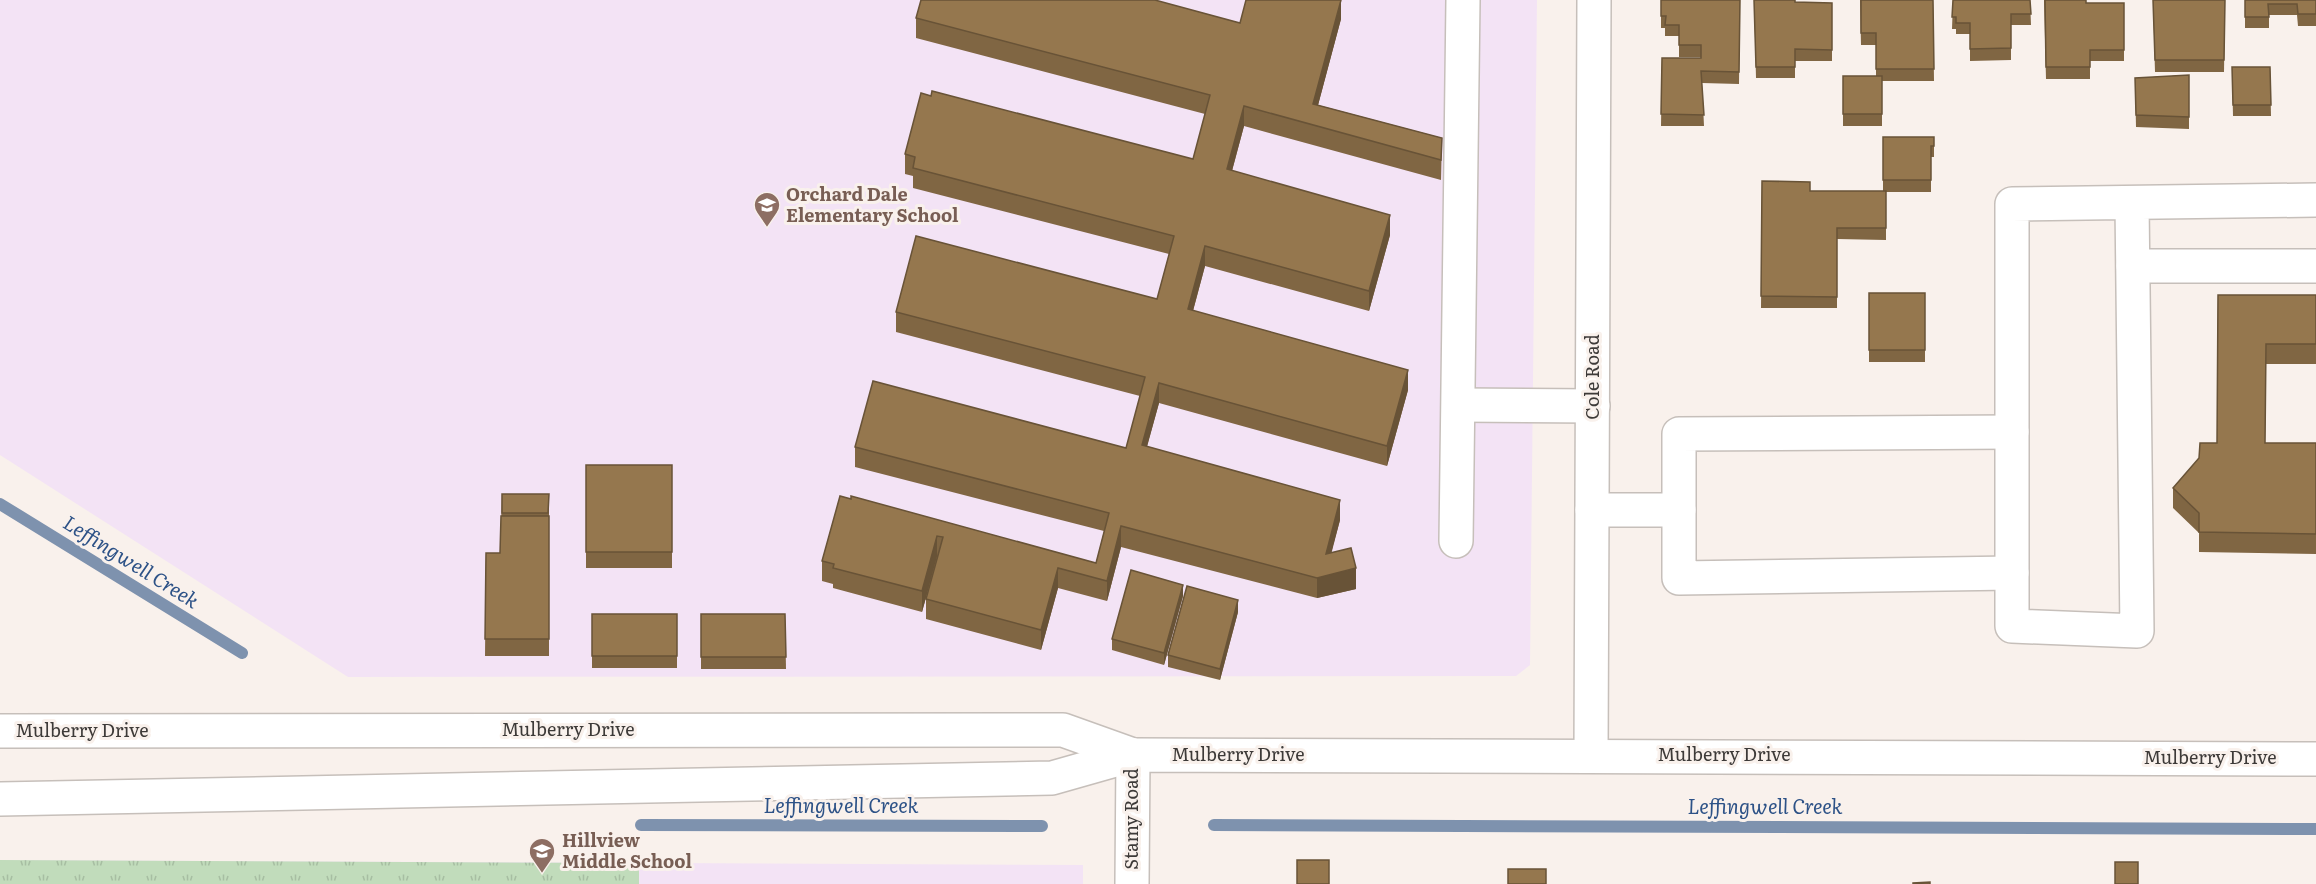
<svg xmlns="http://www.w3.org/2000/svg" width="2316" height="884" font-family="Literata,serif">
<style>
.education{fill:#f3e3f5}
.grass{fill:url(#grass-tufts)}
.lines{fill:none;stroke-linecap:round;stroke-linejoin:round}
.stream{stroke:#7e92ae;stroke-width:12}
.minor-casing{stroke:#c6bfba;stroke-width:36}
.minor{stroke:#fff;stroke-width:33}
.wall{fill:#806643}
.shaded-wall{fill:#685337}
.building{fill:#95774e;stroke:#685337;stroke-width:1.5}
.labels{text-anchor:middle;stroke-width:6;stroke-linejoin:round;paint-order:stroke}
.education-label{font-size:18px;font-weight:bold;fill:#785e54;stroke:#f9f1ec;text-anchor:start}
.street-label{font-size:18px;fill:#3d3a38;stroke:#f9f1ec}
.water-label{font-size:20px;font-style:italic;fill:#2d5287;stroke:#f9f1ec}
</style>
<defs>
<pattern id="grass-tufts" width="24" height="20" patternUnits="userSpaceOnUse" patternTransform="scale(1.5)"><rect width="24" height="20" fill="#c1dcbb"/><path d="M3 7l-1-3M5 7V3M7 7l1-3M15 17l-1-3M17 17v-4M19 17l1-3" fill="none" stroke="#a7bea2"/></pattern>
</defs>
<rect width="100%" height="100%" fill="#f9f1ec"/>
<g class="education">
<path d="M0 0H1537L1530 665 1516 676 348 677 0 455Z"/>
<path d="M0 860 1083 865V884H0Z"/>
</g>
<path class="grass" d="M0 860 639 863V884H0Z"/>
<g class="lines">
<g class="stream">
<path d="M0 504 242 653"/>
<path d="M641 825 1042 826"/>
<path d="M1214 825 2316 829"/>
</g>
<g class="minor-casing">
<g id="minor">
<path d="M2132 203 2137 631 2012 626V204L2316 200"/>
<path d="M2133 266H2316"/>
<path d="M1459 405 1593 406"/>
<path d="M2012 432 1679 434V578L2012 573"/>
<path d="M1592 510H1679"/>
<path d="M1456 541 1463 0"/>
<path d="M0 731 1063 730 1133 755"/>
<path d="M1591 755 1594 0"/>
<path d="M0 799 1052 778 1133 755 2316 759"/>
<path d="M1132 884 1133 755"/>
</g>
</g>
<use href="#minor" class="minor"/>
</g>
<g class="wall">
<path d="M1661 0H1740L1739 84 1702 83 1704 126H1661L1662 58H1701V57H1679V36H1665V28H1661Z"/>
<path d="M1754 0 1795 2 1832 3V61H1795V78H1756Z"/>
<path d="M1860 0H1933L1934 81H1882V126H1843V76H1876V45H1861Z"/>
<path d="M1953 0H2030L2031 25H2011V60L1970 61V34H1956V29H1952Z"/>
<path d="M2044 0 2086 3H2124V61H2090V79H2046Z"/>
<path d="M2153 0H2225L2224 72H2155Z"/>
<path d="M2245 0H2316V26H2298L2297 15H2269V28H2245Z"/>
<path d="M916 18 1240 23 1341 19 1318 105 1442 138 1441 180 1244 126 1232 171 1390 235 1369 311 1205 266 1193 311 1408 390 1387 466 1159 403 1147 446 1340 520 1331 553 1356 589 1317 598 1121 547 1107 601 1058 588 1041 650 926 619V599L938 556 922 612 833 588V584L822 581V561L840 496 1096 563 1104 531 855 467V447L1126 448 1140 396 896 332V312L1157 299 1169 254 913 188V176L905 174V154L931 96 1193 159 1205 114 916 38Z"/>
<path d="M2232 67H2270L2271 116H2233Z"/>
<path d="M2189 75V129L2136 127 2135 78Z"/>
<path d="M1883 137H1934V157H1931V192H1886V240L1837 239V308H1761L1762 181 1810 191H1883Z"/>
<rect x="1869" y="293" width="56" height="69"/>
<path d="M2218 295H2316V364H2266L2265 443H2316V554L2199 552V533L2173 508V488L2217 443Z"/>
<rect x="586" y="465" width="86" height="103"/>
<path d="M502 494H549V656H485L486 553H500Z"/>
<path d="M1183 596 1164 665 1112 650V639Z"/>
<path d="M1238 612 1220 680 1168 667V655Z"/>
<rect x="592" y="614" width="85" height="54"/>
<path d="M701 614H785L786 669H701Z"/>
</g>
<g class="shaded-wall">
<path d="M1341 0V19L1313 124V104Z"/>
<path d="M1244 106V126L1227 189V169Z"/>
<path d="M1390 215V235L1369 311V291Z"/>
<path d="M1205 246V266L1188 329V309Z"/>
<path d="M1408 370V390L1387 466V446Z"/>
<path d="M1159 383V403L1142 465V445Z"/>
<path d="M1340 500V520L1326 574V554Z"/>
<path d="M1121 526V547L1107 601V581Z"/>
<path d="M937 536V556L922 612V591Z"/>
<path d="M1058 568V588L1041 650V630Z"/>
<path d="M1356 568V589L1317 598V578Z"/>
<path d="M1183 585V596L1164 665V653Z"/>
<path d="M1238 600V612L1220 680V669Z"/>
</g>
<g class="building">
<path d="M921 0H1155L1240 23 1246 0H1341L1313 104 1442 138 1441 160 1244 106 1227 169 1390 215 1369 291 1205 246 1188 309 1408 370 1387 446 1159 383 1142 445 1340 500 1326 554 1351 548 1356 568 1317 578 1121 526 1107 581 1058 568 1041 630 926 599 943 537 937 536 922 591 833 568 834 564 822 561 840 496 851 499V496L1096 563 1109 513 855 447 873 381 1126 448 1145 377 896 312 916 236 1157 299 1174 236 913 168 915 157 905 154 921 93 931 96 932 91 1193 159 1210 95 916 18Z"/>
<path d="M1661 0H1740L1739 72 1701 71 1704 115 1661 114 1662 58H1701V45H1679V25H1665L1666 16H1661Z"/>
<path d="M1754 0H1795V2L1832 3V50L1795 49V67H1756Z"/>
<path d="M1861 0H1933L1934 69H1876V33H1861Z"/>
<path d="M1953 0H2030L2031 14H2011V48L1970 49V23H1956V17H1952Z"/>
<path d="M2045 0H2086V3H2124V50H2090V67H2046Z"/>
<path d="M2153 0H2225L2224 60H2155Z"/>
<path d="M2245 0H2316V14H2298L2297 4H2268L2269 17H2245Z"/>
<path d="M2232 67H2270L2271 105H2233Z"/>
<path d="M2189 75V117L2136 115 2135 78Z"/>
<rect x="1843" y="76" width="39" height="38"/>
<path d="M1883 137H1934V146H1931V180H1883Z"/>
<path d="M1762 181 1810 182V191H1886V228H1837V297L1761 296Z"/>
<rect x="1869" y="293" width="56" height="57"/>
<path d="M2218 295H2316V344H2266L2265 443H2316V534L2199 532V513L2173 488 2199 458 2200 443H2217Z"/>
<rect x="586" y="465" width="86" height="87"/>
<path d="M502 494H549L548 513H502Z"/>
<path d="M501 516H549V639H485L486 553H500Z"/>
<path d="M1131 570 1183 585 1164 653 1112 639Z"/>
<path d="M1187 586 1238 600 1220 669 1168 655Z"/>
<rect x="592" y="614" width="85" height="42"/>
<path d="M701 614H785L786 657H701Z"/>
<rect x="1297" y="860" width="32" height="24"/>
<rect x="2115" y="862" width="23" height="22"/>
<rect x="1508" y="869" width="38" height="15"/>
<path d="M1930 882V884H1913V883Z"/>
</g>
<defs>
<g id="school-pin" transform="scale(1.35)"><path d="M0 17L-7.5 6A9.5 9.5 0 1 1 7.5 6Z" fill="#8d6e63" stroke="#f9f1ec"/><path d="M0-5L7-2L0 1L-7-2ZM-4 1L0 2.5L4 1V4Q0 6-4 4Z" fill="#fff"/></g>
</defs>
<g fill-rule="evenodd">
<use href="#school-pin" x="767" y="205"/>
<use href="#school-pin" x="542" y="851"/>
</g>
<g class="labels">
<g class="education-label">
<text x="786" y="201">Orchard Dale<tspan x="786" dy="21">Elementary School</tspan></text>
<text x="562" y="847">Hillview<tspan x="562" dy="21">Middle School</tspan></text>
</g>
<g class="street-label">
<text transform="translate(1593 377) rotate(-90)" y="6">Cole Road</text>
<text x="568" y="736">Mulberry Drive</text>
<text x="82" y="737">Mulberry Drive</text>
<text x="1238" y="761">Mulberry Drive</text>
<text x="1724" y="761">Mulberry Drive</text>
<text x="2210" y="764">Mulberry Drive</text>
<text transform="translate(1132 819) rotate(-90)" y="6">Stamy Road</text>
</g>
<g class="water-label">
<text transform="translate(131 562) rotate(32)" y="7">Leffingwell Creek</text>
<text x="841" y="813">Leffingwell Creek</text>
<text x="1765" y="814">Leffingwell Creek</text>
</g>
</g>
</svg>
